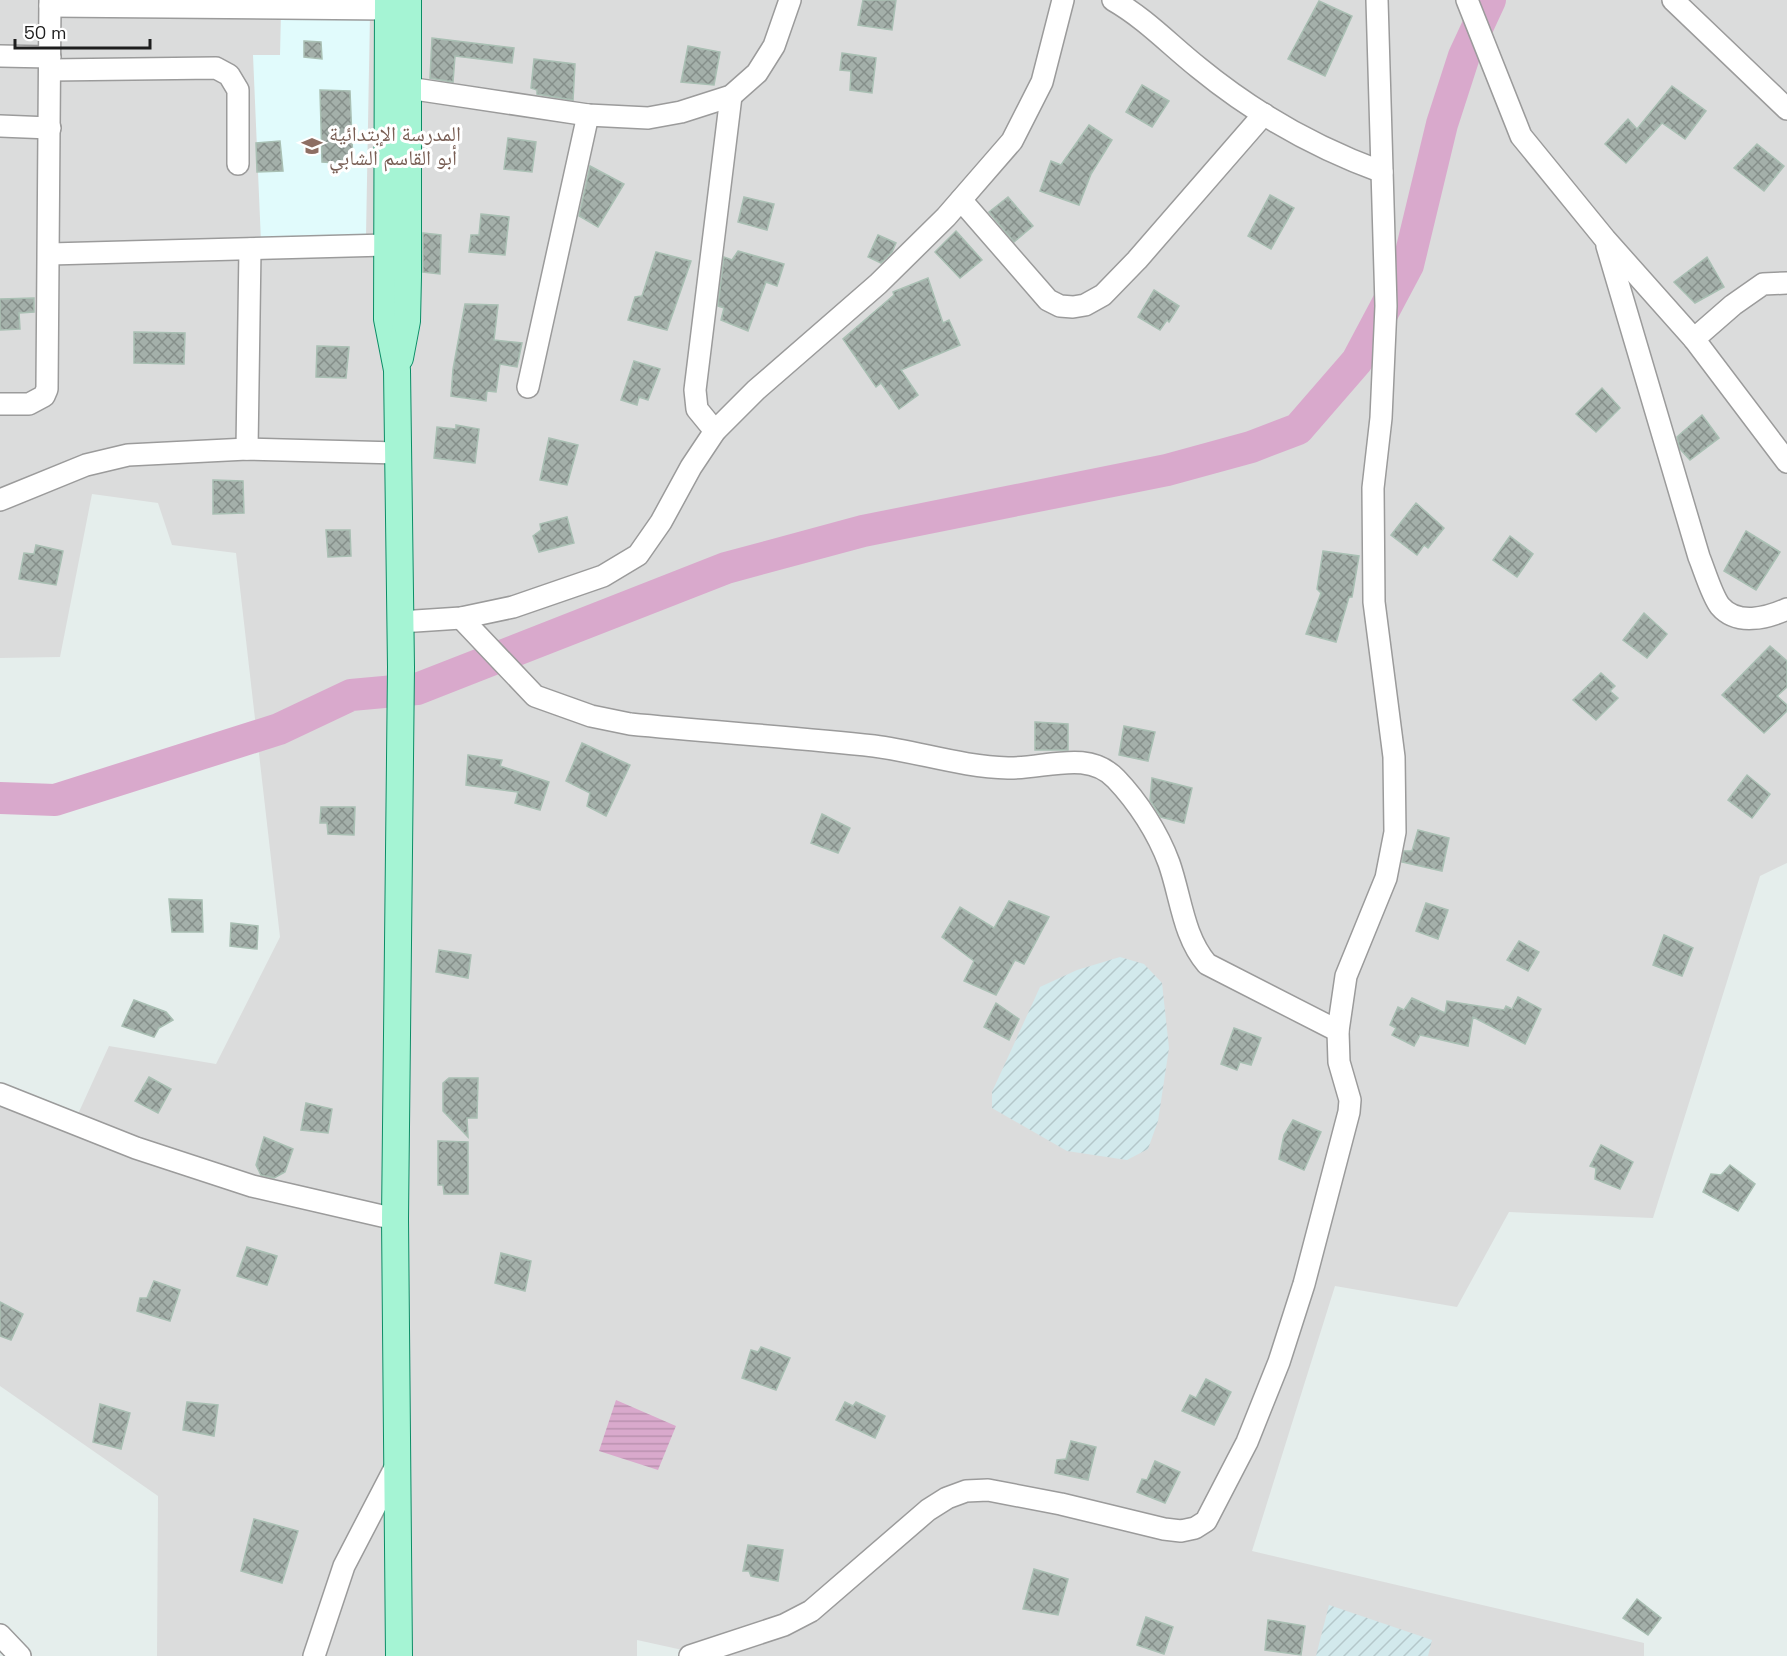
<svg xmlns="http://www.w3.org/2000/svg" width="1787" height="1656" font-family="'Space Grotesk','Noto Naskh Arabic',sans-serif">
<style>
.residential{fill:#dbdcdc}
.education{fill:#e1fbfc}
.farmland{fill:url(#farmland-furrows)}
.water{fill:url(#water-rules)}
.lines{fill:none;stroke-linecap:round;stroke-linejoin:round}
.river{stroke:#d9a9cc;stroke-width:32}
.building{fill:url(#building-cross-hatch);stroke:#a9bfb3;stroke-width:1.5}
.minor-casing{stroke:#9b9b9b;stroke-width:24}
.major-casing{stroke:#0c8d66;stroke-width:28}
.minor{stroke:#fff;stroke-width:21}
.major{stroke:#a5f4d4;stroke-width:26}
.labels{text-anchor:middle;stroke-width:6;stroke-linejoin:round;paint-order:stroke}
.education-label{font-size:21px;fill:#785e54;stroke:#fff;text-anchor:start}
</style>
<defs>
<pattern id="farmland-furrows" width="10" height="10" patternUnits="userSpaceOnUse" patternTransform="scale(1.5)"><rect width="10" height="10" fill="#d2e9ec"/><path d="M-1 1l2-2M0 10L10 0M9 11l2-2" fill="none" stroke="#b4c7ca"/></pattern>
<pattern id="water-rules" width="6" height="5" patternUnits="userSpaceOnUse" patternTransform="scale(1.5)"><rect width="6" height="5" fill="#d9a9cc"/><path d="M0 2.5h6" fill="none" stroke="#ba91af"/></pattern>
<pattern id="building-cross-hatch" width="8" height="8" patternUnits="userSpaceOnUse" patternTransform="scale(1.5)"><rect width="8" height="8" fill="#a4b0aa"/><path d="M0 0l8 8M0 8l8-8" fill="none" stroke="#858f8a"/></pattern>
</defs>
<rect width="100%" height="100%" fill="#e5eeec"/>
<path class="residential" d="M0 0H1787V863L1760 876 1653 1218 1509 1212 1457 1307 1335 1286 1252 1551 1644 1643V1656H710L637 1640V1656H157L158 1496 0 1386V1097L78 1114 109 1046 216 1064 280 937 236 553 172 545 158 503 92 494 60 657 0 658Z"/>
<path class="education" d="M281 13H370L366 236 261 242 253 55H280Z"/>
<g class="farmland">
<path d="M1120 957 1144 964 1162 983 1169 1048 1158 1121 1148 1149 1127 1160 1067 1151 992 1108V1092L1040 987 1077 970Z"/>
<path d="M1329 1605 1432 1640 1428 1656H1316Z"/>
</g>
<path class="water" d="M616 1400 676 1426 658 1470 599 1451Z"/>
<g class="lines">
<path class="river" d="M0 798 55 800 279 729 351 695 417 689 726 568 863 531 1167 470 1251 447 1298 429 1357 361 1408 265 1442 124 1464 56 1490 0"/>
</g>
<g class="building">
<path d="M863 0H896L892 30 858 25Z"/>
<path d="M1319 1 1352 16 1325 76 1288 59Z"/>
<path d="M432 38 514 48 512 63 455 56 453 82 430 78Z"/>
<path d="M304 41 321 42 322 59 304 57Z"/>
<path d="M688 46 720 52 714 85 681 82Z"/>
<path d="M842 53 876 58 872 93 850 90 851 71 840 70Z"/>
<path d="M534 59 575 64 573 100 537 94V90L531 88Z"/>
<path d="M1142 85 1169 101 1152 127 1126 112Z"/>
<path d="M1672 86 1706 111 1685 139 1662 123 1626 163 1605 144 1628 119 1637 129Z"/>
<path d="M320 90 350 91 353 164 322 162Z"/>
<path d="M1089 125 1112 140 1091 174 1079 205 1040 191 1051 161 1061 165Z"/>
<path d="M508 138 536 142 532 172 504 169Z"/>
<path d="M280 141 283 171 257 172 256 143Z"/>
<path d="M1757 144 1784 166 1764 191 1734 168Z"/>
<path d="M590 166 624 184 598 227 579 216Z"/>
<path d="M1270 195 1294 208 1271 249 1248 236Z"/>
<path d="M744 197 774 204 767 230 738 222Z"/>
<path d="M1008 197 1033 226 1014 242 989 212Z"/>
<path d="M481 214 509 217 505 255 469 252 471 235H479Z"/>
<path d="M956 231 982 260 960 278 935 252Z"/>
<path d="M423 233 441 235 440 274 423 272Z"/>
<path d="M878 235 896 243 892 252 881 263 868 257Z"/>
<path d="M738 251 784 264 777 286 766 282 748 331 721 320 724 308 718 306 724 257 732 260Z"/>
<path d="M656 252 691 261 667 330 628 320 635 297 642 296Z"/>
<path d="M1707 257 1724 287 1695 303 1674 282Z"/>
<path d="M928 278 943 323 949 320 960 345 901 370 918 395 899 409 881 383 876 387 843 339 894 295 893 292Z"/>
<path d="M1154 290 1179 306 1169 322 1167 320 1160 330 1138 317Z"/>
<path d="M34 298V312L19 313 20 329 0 330V299Z"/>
<path d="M465 304 498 305 494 340 522 343 517 367 500 364 496 392 487 391 486 401 451 396 453 369Z"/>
<path d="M134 332 185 333 184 364 134 363Z"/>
<path d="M317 346 349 347 346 378 316 377Z"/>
<path d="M634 361 660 369 648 400 639 397 637 405 621 400Z"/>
<path d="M1602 388 1620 408 1596 432 1576 414Z"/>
<path d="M1702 415 1719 438 1690 460 1680 449 1677 437Z"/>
<path d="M456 425 479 429 475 463 434 458 437 427 456 429Z"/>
<path d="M549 438 578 445 567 485 540 480Z"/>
<path d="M213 480 243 481 244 513 213 514Z"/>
<path d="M1416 503 1444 528 1428 548 1424 545 1417 555 1391 535Z"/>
<path d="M567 517 574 543 539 552 533 536 541 530 540 524Z"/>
<path d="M326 530H350L351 556 328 557Z"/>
<path d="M1746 531 1780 552 1756 590 1724 571Z"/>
<path d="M1510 536 1533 554 1517 577 1493 560Z"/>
<path d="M36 545 63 551 56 585 19 579 24 553 34 554Z"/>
<path d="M1323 551 1359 556 1352 597H1349L1336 642 1306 634 1321 593 1317 589Z"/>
<path d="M1644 613 1667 634 1647 658 1623 640Z"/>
<path d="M1770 646 1787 661V687L1777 696 1787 705V711L1764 733 1722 695Z"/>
<path d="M1601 673 1615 686 1610 691 1618 698 1596 720 1573 700Z"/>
<path d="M1035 722 1068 724V750H1035Z"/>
<path d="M1124 726 1155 732 1148 761 1119 755Z"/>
<path d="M582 743 630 765 606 816 587 806 590 793 566 781Z"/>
<path d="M468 755 502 760 500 766 549 782 540 810 515 803 518 792 466 785Z"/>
<path d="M1747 775 1770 794 1752 818 1728 800Z"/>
<path d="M1152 778 1192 788 1184 823 1161 817 1150 800Z"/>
<path d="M321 807H355L354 835 328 834 327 823H320Z"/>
<path d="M822 814 850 828 838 853 811 843Z"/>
<path d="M1418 830 1449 838 1442 871 1402 862 1404 851H1412Z"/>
<path d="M169 899 202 900 203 932H172Z"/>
<path d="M1009 901 1049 917 1024 964 1015 960 996 995 964 981 974 961 942 937 960 907 994 928Z"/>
<path d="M1426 903 1448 910 1438 939 1416 931Z"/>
<path d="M231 923 258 926 257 949 230 946Z"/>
<path d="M1664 935 1693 948 1682 976 1653 965Z"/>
<path d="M1519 941 1539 952 1528 971 1507 960Z"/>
<path d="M439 950 471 955 468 978 436 972Z"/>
<path d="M1518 997 1541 1009 1525 1044 1473 1017 1468 1046 1420 1035 1414 1046 1392 1035 1396 1028 1390 1025 1398 1007 1404 1010 1412 998 1445 1013 1447 1001 1504 1010 1506 1006 1512 1009Z"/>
<path d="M134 1000 166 1012 173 1020 159 1028 154 1037 122 1026Z"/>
<path d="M996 1003 1019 1019 1009 1040 984 1027Z"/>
<path d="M1234 1028 1261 1038 1251 1065 1240 1062 1237 1070 1221 1064Z"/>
<path d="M149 1077 171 1089 158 1113 135 1101Z"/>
<path d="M449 1078H478L477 1118H467L468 1137 443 1111V1083Z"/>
<path d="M306 1103 332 1109 328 1133 301 1130Z"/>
<path d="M1293 1120 1321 1132 1304 1170 1279 1159 1284 1135Z"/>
<path d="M264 1137 293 1149 285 1172 274 1178 261 1175 256 1165Z"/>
<path d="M438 1141 468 1142V1194H444L443 1185H438Z"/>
<path d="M1601 1145 1633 1162 1620 1189 1595 1179 1596 1168 1590 1166Z"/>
<path d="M1730 1165 1755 1184 1738 1211 1703 1192 1711 1174 1721 1175Z"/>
<path d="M247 1247 277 1256 267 1285 237 1276Z"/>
<path d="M501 1253 531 1261 525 1291 495 1283Z"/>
<path d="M154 1281 180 1290 170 1321 137 1311 140 1298H147Z"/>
<path d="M0 1302 23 1314 11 1340 0 1336Z"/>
<path d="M761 1347 790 1358 776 1390 742 1378 751 1350 758 1352Z"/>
<path d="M1206 1379 1231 1392 1214 1425 1182 1411 1190 1395 1196 1398Z"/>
<path d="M187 1402 218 1405 214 1436 183 1430Z"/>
<path d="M845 1402 853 1406 856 1402 885 1416 875 1438 836 1420Z"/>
<path d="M100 1404 130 1413 121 1449 93 1442Z"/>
<path d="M1071 1441 1096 1447 1088 1480 1055 1473 1057 1460 1066 1459Z"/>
<path d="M1155 1461 1180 1472 1165 1503 1137 1492 1142 1479 1147 1480Z"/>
<path d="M254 1519 298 1531 282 1583 241 1571Z"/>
<path d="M748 1545 783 1550 778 1581 751 1576 749 1571H743Z"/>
<path d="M1034 1569 1068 1579 1058 1615 1023 1609Z"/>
<path d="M1637 1599 1661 1618 1648 1635 1623 1618Z"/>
<path d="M1146 1617 1173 1627 1164 1654 1137 1645Z"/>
<path d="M1268 1620 1305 1626 1301 1655 1265 1650Z"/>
</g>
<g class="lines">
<g class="minor-casing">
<g id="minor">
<path d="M1113 0C1146 19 1170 45 1199 68 1254 113 1316 148 1382 172"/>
<path d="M1467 0 1521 136 1605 239 1694 339 1787 462"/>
<path d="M1673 0 1787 109"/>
<path d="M50 6 388 9"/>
<path d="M0 56 50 57"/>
<path d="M50 70 216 68 229 75 238 90V164"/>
<path d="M408 88 588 115 648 118 681 112 731 96 757 73 774 46 790 0"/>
<path d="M0 126 50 128"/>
<path d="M961 200 1048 300 1060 306 1073 307 1085 305 1103 295 1137 260 1264 114"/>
<path d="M1607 246 1699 557C1704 569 1712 596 1720 606 1737 626 1767 618 1787 609"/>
<path d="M50 254 386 245"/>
<path d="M1694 339 1733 305 1763 284 1787 283"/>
<path d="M528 387 588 115"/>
<path d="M0 404H29L44 396 47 389 50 0"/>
<path d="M715 431 697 409 695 390 731 96"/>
<path d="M247 449 250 249"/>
<path d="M0 500 86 465 128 455 247 449 398 453"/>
<path d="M461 618 535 696 591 716 630 724C711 732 793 737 874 746 919 752 963 767 1008 768 1045 769 1088 749 1116 779 1138 802 1158 833 1169 863 1181 897 1183 936 1207 964L1338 1031"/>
<path d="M400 622 461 618 513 607 603 576 638 555 661 522 691 467 715 431 756 390 878 284 946 217 1012 141 1042 82 1063 0"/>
<path d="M0 1094 136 1148 252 1186 395 1219"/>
<path d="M0 1635 20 1656"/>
<path d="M314 1656 344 1566 397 1464"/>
<path d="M690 1656 784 1625 811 1611 928 1510 947 1498 966 1491 988 1490 1061 1504 1164 1529 1181 1531 1195 1528 1206 1521 1247 1442 1279 1362 1304 1284 1349 1112 1350 1100 1339 1062 1338 1031 1346 976 1386 878 1395 832 1394 757 1374 602 1373 488 1381 418 1386 306 1377 0"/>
</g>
</g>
<g class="major-casing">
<g id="major">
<path d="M388 0 387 319 397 370 401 667 395 1219 399 1656"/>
<path d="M400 358 407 321 408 277V0"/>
</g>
</g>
<use href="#minor" class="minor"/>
<use href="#major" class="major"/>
</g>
<defs>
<g id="school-bare" transform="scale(1.62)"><path d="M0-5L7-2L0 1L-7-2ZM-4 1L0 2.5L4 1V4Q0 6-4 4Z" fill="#8d6e63" stroke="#fff" stroke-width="2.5" paint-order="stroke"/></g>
</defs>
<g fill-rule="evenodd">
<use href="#school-bare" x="312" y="146"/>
</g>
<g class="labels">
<g class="education-label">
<text x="329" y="141">المدرسة الإبتدائية<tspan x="329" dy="24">أبو القاسم الشابي</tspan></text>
</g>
</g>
<path d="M15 39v9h135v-9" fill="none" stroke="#1e1e1e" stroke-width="3"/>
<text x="24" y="39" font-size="18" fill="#1e1e1e" stroke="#ffffff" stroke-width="4.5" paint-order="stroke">50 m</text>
</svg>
